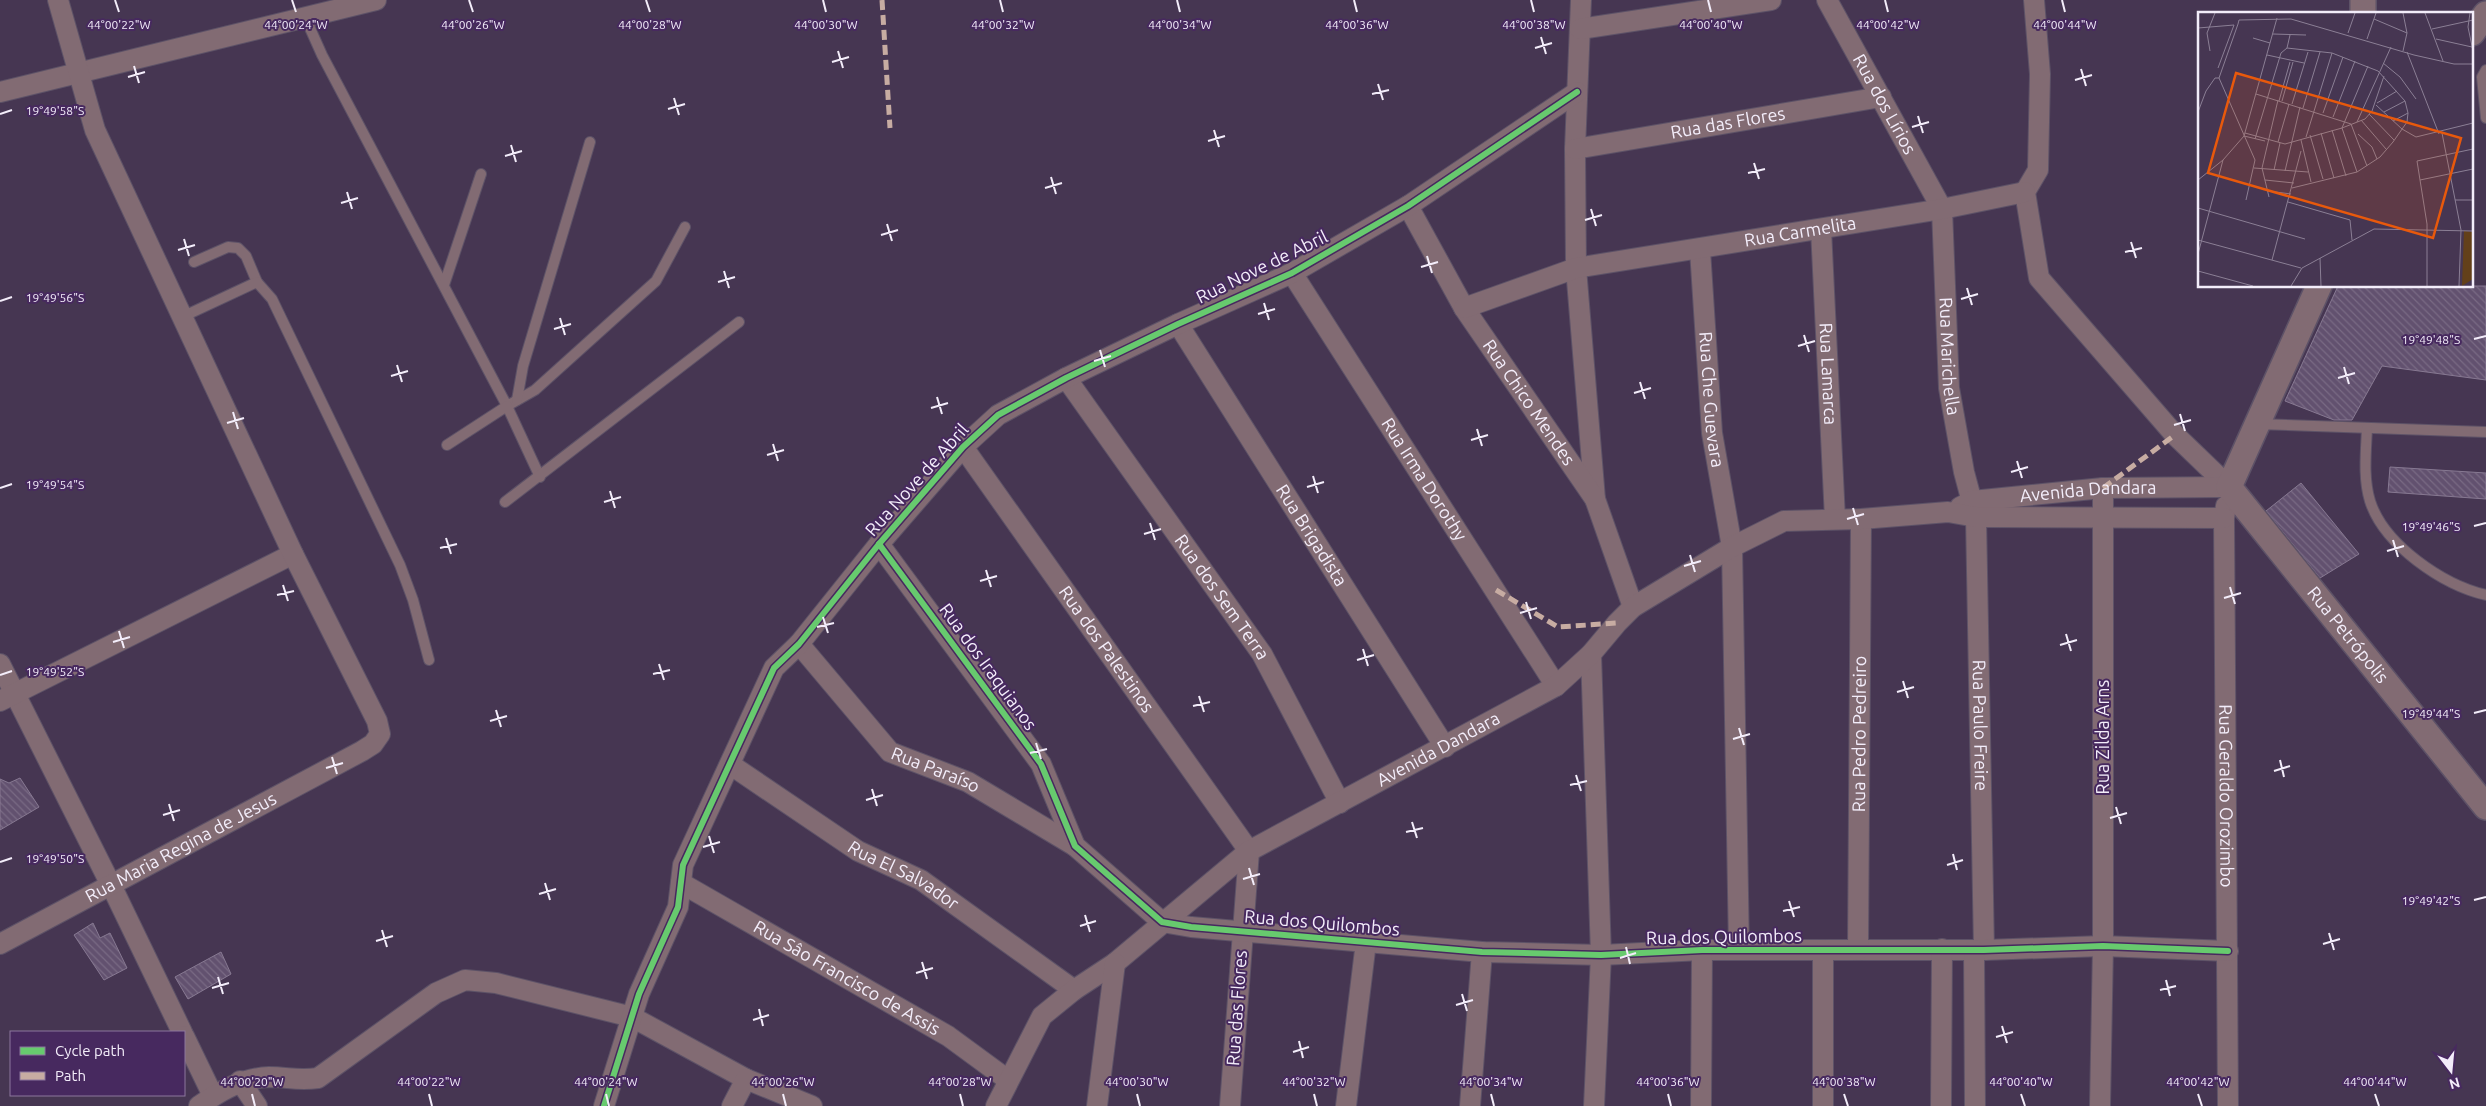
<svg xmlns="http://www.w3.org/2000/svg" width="2486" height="1106" font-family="Ubuntu,sans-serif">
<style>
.building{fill:url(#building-back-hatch);stroke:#877992}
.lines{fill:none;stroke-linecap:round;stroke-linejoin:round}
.service-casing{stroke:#5d5267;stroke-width:12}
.minor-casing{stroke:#5d5267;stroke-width:22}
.tertiary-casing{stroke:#5d5267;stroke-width:28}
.service{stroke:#826b73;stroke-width:10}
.minor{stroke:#826b73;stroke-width:20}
.tertiary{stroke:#826b73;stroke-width:25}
.quiet{stroke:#c7aca2;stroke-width:5;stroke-dasharray:10 5;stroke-linecap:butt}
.cycleway-casing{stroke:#47295f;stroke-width:9}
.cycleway{stroke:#67ca6e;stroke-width:6}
.ticks{fill:none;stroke:#f3edfa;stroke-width:2}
.labels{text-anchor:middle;stroke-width:4;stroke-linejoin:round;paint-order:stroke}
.street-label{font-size:18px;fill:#f3edfa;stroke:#47295f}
.inset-road{fill:none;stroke:#8b7f95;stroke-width:1}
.view{fill:#e8590c;fill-opacity:0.15;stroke:#e8590c;stroke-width:2.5}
.inset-edge{fill:none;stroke:#f3edfa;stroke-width:2.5}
.ticks-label{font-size:12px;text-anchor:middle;fill:#f3edfa;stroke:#47295f;stroke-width:4;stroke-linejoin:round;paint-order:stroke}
</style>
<defs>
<pattern id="building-back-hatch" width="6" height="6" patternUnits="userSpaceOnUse" patternTransform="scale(1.25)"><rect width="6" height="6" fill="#62516f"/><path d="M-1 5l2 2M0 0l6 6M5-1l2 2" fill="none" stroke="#796a84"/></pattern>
</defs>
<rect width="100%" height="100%" fill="#463652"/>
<g class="building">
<path d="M2338 286H2486V380L2382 366 2352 420H2334L2285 401Z"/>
<path d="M2390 467 2486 473V499L2388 492Z"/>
<path d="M2301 483 2359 554 2320 578 2266 511Z"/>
<path d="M20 778 39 807 0 830V779L9 783Z"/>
<path d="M93 923 100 938 110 933 127 968 104 980 74 935Z"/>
<path d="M221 952 231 974 188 999 175 977Z"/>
</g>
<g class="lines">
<g class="service-casing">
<g id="service">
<path d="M305 17 322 55 507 406 535 390 656 281 685 227"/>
<path d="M2486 70 2482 77 2486 118"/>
<path d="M194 262 228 247 238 248 246 256 257 282"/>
<path d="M444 285 481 174"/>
<path d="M182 317 257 282 272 299 400 565 413 600 429 660"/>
<path d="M517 400 523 366 590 142"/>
<path d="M2257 424 2486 432"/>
<path d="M2367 428C2366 452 2363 478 2370 501 2384 545 2443 585 2486 595"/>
<path d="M447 445 507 406 540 477"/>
<path d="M505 502 739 322"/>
</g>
</g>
<g class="minor-casing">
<g id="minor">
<path d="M1581 0 1575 149 1576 268 1595 499"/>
<path id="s1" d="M1827 0 1942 209 1949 388 1964 472 1976 517 1984 950"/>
<path d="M2034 0 2040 74 2038 170 2025 192 2039 278 2175 435 2229 487"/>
<path d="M1580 29 1771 0"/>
<path d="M0 92 376 0"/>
<path id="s2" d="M1575 149 1881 97"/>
<path id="s3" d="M1408 206 1464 308 1595 499 1633 607"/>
<path id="s4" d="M1821 229 1835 519"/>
<path id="s5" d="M1700 250 1712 433 1732 547 1739 950"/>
<path id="s6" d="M1292 273 1556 686"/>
<path id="s7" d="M1464 308 1576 268 1942 209 2025 192"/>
<path id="s8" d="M1178 324 1445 747"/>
<path id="s9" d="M1066 378 1262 654 1340 803"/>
<path id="s10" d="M963 447 1249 851 1230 1106"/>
<path id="s11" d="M2226 506 2224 518 2228 1106"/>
<path id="s12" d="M1960 507 1972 501 2103 488 2229 487"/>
<path d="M879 544 1041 764 1075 846 1162 922 1191 927 1482 952 1601 955 1702 950H1984L2103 946 2228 951"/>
<path id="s13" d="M799 644 890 752 968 782 1075 846"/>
<path d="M1591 654 1601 955 1594 1106"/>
<path d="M0 664 111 885 182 1032"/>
<path d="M0 701 293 554"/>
<path id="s14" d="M731 765 858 851 921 880 1074 990"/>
<path id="s15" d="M681 883 948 1036 1008 1080"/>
<path id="s16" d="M0 944 362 751 373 744 380 734 377 721 293 554 95 130 58 0"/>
<path d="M1823 950V1106"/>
<path id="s17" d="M1858 950 1861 519"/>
<path d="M1974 950 1975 1106"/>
<path d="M184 1036 213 1096"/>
<path d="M240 1081 257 1106"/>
<path d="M199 1106C220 1091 242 1078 269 1077 288 1077 298 1081 318 1078L436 993 465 980 496 983 632 1017 746 1079 812 1106"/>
<path d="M604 1106 639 994 678 907 683 865 774 668 799 644 879 544 963 447 998 415 1066 378 1178 324 1292 273 1408 206 1577 92"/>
<path d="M732 1106 746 1079"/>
<path id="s18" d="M996 1106 1042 1016 1074 990 1115 963 1249 851 1556 686 1591 654 1617 623 1633 607 1732 547 1784 521 1861 519 1948 512 1976 517 2224 518"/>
<path d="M1097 1106 1115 963"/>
<path d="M1346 1106 1366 942"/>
<path d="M1470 1106 1482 952"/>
<path d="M1701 1106 1702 950"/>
<path d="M1941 1106 1942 949"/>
<path d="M2100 1106 2103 946V488"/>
</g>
</g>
<g class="tertiary-casing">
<g id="tertiary">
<path d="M2363 0V14"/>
<path d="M2472 33 2486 14"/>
<path id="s19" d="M2319 286 2229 487 2486 807"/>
</g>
</g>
<use href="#service" class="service"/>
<use href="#minor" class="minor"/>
<use href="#tertiary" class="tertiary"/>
<g class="quiet">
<path d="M882 0 890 128"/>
<path d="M2103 488 2175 435"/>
<path d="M1496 590 1558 627 1617 623"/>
</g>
<g class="cycleway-casing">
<g id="cycleway">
<path d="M879 544 1041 764 1075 846 1162 922 1191 927 1482 952 1601 955 1702 950H1984L2103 946 2228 951"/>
<path d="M604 1106 639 994 678 907 683 865 774 668 799 644 879 544 963 447 998 415 1066 378 1178 324 1292 273 1408 206 1577 92"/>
</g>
</g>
<use href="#cycleway" class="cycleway"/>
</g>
<path class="ticks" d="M115 0 119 12M292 0 296 12M469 0 473 12M646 0 650 12M823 0 826 12M1000 0 1003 12M1177 0 1180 12M1354 0 1357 12M1531 0 1534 12M1708 0 1711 12M1885 0 1888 12M2062 0 2065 12M1541 37 1546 54M1535 48 1552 43M838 51 843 68M832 62 849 57M134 66 139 83M2081 69 2086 86M128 77 145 72M2075 80 2092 75M1378 84 1383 100M1372 94 1389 90M674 98 679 115M668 109 685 104M0 114 12 110M1918 116 1923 133M1912 127 1929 122M1214 130 1219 147M1208 141 1225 136M511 145 516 162M505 156 522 151M1754 163 1759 179M1748 173 1765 169M1051 177 1056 194M1045 188 1062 183M347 192 352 209M341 203 358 198M1591 209 1596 226M1585 220 1602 215M887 224 892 241M881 235 898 230M184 239 189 256M2131 242 2136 258M178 250 195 245M2125 252 2142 248M1427 256 1432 273M1421 267 1438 262M724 271 729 288M718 282 735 277M1967 288 1972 305M1961 299 1978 294M0 301 12 297M1264 303 1269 320M1258 314 1275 309M560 318 565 335M554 329 571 324M1804 335 1809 352M2474 339 2486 336M1798 346 1815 341M1100 350 1105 367M1094 361 1111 356M397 365 402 382M2344 367 2349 384M391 376 408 371M2338 378 2355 373M1640 382 1645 399M1634 393 1651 388M937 397 942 414M931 408 948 403M233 412 238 429M2180 414 2185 431M227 423 244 418M2174 425 2191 420M1477 429 1482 446M1471 440 1488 435M773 444 778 461M767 455 784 450M2017 461 2022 478M2011 472 2028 467M1313 476 1318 493M1307 487 1324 482M0 488 12 484M610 491 615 508M604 502 621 497M1853 508 1858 525M1847 519 1864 514M1150 523 1155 540M2474 526 2486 523M1144 534 1161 529M446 538 451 554M2393 540 2398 557M440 548 457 544M2387 551 2404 546M1690 555 1695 572M1684 566 1701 561M986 570 991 587M980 581 997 576M283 585 288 601M2230 587 2235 604M277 595 294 591M2224 598 2241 593M1526 602 1531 619M1520 613 1537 608M823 617 828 633M817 627 834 623M119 631 124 648M2066 634 2071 651M113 642 130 637M2060 645 2077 640M1363 649 1368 666M1357 660 1374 655M659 664 664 680M653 674 670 670M0 675 12 671M1903 681 1908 698M1897 692 1914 687M1199 696 1204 712M1193 706 1210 702M496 710 501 727M2474 713 2486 710M490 721 507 716M1739 728 1744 745M1733 739 1750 734M1036 743 1041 759M1030 753 1047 749M332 757 337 774M2280 760 2284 777M326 768 343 763M2274 771 2290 766M1576 775 1581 791M1570 785 1587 781M872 789 877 806M866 800 883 795M169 804 174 821M2116 807 2121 824M163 815 180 810M2110 818 2127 813M1412 822 1417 838M1406 832 1423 828M709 836 714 853M703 847 720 842M1953 854 1957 870M0 862 12 858M1947 865 1963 860M1249 868 1254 885M1243 879 1260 874M545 883 550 900M539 894 556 889M2474 900 2486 897M1789 901 1794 917M1783 911 1800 907M1085 915 1090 932M1080 926 1096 921M382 930 387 947M2329 933 2334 950M376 941 393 936M2323 944 2340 939M1626 947 1630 964M1620 958 1636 953M922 962 927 979M916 973 933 968M218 977 223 994M2166 980 2170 996M212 988 229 983M2160 990 2176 986M1462 994 1467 1011M1456 1005 1473 1000M759 1009 763 1026M753 1020 769 1015M2002 1026 2007 1043M1996 1037 2013 1032M1299 1041 1303 1058M1293 1052 1309 1047M252 1094 255 1106M429 1094 432 1106M606 1094 609 1106M783 1094 786 1106M960 1094 963 1106M1137 1094 1140 1106M1314 1094 1317 1106M1491 1094 1494 1106M1668 1094 1671 1106M1844 1094 1848 1106M2021 1094 2025 1106M2198 1094 2202 1106M2375 1094 2379 1106"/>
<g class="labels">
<g class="street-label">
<text dy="6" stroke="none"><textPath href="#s1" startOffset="119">Rua dos Lírios</textPath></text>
<text dy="6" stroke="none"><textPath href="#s2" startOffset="155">Rua das Flores</textPath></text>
<text dy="6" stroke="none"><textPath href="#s7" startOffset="346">Rua Carmelita</textPath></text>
<text transform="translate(1262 267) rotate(-26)" y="6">Rua Nove de Abril</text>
<text dy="6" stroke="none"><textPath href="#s1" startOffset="386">Rua Marichella</textPath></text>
<text dy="6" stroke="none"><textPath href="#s4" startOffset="145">Rua Lamarca</textPath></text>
<text dy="6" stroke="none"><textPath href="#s5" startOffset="150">Rua Che Guevara</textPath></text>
<text dy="6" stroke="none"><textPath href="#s3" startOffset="231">Rua Chico Mendes</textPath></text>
<text dy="6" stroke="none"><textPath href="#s6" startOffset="245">Rua Irma Dorothy</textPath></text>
<text transform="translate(917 480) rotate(-48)" y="6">Rua Nove de Abril</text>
<text dy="6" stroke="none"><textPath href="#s12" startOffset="130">Avenida Dandara</textPath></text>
<text dy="6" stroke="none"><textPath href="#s8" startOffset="250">Rua Brigadista</textPath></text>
<text dy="6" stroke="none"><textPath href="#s9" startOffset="269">Rua dos Sem Terra</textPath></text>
<text dy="6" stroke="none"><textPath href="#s19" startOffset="410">Rua Petrópolis</textPath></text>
<text dy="6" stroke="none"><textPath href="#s10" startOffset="248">Rua dos Palestinos</textPath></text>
<text transform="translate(988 667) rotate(54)" y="6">Rua dos Iraquianos</text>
<text dy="6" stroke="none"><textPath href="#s1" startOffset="758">Rua Paulo Freire</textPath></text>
<text dy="6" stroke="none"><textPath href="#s17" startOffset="216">Rua Pedro Pedreiro</textPath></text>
<text transform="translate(2103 737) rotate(-90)" y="6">Rua Zilda Arns</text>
<text dy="6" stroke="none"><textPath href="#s18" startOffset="581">Avenida Dandara</textPath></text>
<text dy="6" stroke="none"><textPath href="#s13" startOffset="190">Rua Paraíso</textPath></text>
<text dy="6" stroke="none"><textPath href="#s11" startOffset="290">Rua Geraldo Orozimbo</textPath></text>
<text dy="6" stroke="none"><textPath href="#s16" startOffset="205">Rua Maria Regina de Jesus</textPath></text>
<text dy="6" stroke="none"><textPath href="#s14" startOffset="205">Rua El Salvador</textPath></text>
<text transform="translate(1322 923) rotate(5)" y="6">Rua dos Quilombos</text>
<text transform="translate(1724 937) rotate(-1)" y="6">Rua dos Quilombos</text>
<text dy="6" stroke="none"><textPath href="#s15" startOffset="191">Rua Sâo Francisco de Assis</textPath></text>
<text transform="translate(1237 1008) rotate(-86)" y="6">Rua das Flores</text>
</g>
</g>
<g transform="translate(2198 12)">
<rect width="275" height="275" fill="#463652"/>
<path d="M266 219 275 220V267L264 274Z" fill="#63401a"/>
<path class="inset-road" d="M227 1 245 49M272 1 270 15 275 39M176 7 209 21M40 12 41 8 93 7 216 43 256 52H275M0 16 36 13M234 17 275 8M150 21 157 1M75 22 108 23M92 23 89 36 134 41 180 59 207 89 210 101 209 110 195 130 182 145 159 160 94 176M55 26 72 31M169 27 178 1M238 27 274 35M12 39 9 21 17 1M205 39 209 21 205 1M209 40 241 122M69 43 106 51M185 51 202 65 218 87M20 56 36 13M21 66 57 148 48 188M21 66 40 12M58 82 153 112 169 154M81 89 92 50M84 89 95 50M179 91 199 79M94 92 110 40M178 93 204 117 218 125 275 111M105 96 122 40M0 100 8 79 17 66H21M186 100 207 89M125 101 145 45M171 102 196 128M135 105 157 49M163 108 188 137M195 109 210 101M159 110 193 35M134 118 148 164M47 121 87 132 144 116 167 107 174 99 186 64M123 121 136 166M244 121 263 218 261 274M160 122 174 135 179 147M112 123 125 167M46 124 67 129M108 125 134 41M57 127 83 41 89 36M103 128 113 170M80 130 91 92M56 156 110 160M76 158 82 131M87 159 102 95M159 160 144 116 170 54M0 168 25 148 46 124 79 6M67 168 96 171M222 168 275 157M70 179 93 182M71 185 64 156 80 88M257 188H275M90 190 152 208 154 228M0 196 107 227M0 228 103 256M0 242 25 148M122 246 123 274M74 248 103 139M0 259 55 274M93 274 104 256 176 217 275 219M229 274V212L219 149 275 137"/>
<path class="view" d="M38 61 263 126 235 226 10 161Z"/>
<rect width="275" height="275" class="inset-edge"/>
</g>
<g class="ticks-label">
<text x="119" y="29">44°00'22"W</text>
<text x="296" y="29">44°00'24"W</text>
<text x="473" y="29">44°00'26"W</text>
<text x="650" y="29">44°00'28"W</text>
<text x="826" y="29">44°00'30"W</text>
<text x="1003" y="29">44°00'32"W</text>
<text x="1180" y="29">44°00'34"W</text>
<text x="1357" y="29">44°00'36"W</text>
<text x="1534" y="29">44°00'38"W</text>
<text x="1711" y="29">44°00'40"W</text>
<text x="1888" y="29">44°00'42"W</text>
<text x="2065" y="29">44°00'44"W</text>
<text x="55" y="115">19°49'58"S</text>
<text x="55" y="302">19°49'56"S</text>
<text x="2431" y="344">19°49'48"S</text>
<text x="55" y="489">19°49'54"S</text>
<text x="2431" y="531">19°49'46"S</text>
<text x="55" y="676">19°49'52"S</text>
<text x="2431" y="718">19°49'44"S</text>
<text x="55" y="863">19°49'50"S</text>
<text x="2431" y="905">19°49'42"S</text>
<text x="252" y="1086">44°00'20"W</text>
<text x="429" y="1086">44°00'22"W</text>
<text x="606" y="1086">44°00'24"W</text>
<text x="783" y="1086">44°00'26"W</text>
<text x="960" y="1086">44°00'28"W</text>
<text x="1137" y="1086">44°00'30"W</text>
<text x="1314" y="1086">44°00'32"W</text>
<text x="1491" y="1086">44°00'34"W</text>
<text x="1668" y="1086">44°00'36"W</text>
<text x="1844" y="1086">44°00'38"W</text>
<text x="2021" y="1086">44°00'40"W</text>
<text x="2198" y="1086">44°00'42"W</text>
<text x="2375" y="1086">44°00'44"W</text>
</g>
<rect x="10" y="1031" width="175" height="65" fill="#47295f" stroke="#8c779d"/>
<rect x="20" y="1047" width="25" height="8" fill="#67ca6e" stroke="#8c779d"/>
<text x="55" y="1056" font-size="15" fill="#f3edfa">Cycle path</text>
<rect x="20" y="1072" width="25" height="8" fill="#c7aca2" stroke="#8c779d"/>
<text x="55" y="1081" font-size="15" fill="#f3edfa">Path</text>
<g transform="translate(2451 1071) rotate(164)" stroke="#47295f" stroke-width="4" paint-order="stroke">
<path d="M0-4L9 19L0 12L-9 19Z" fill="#f3edfa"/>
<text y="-8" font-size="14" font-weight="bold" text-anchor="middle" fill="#f3edfa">N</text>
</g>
</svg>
